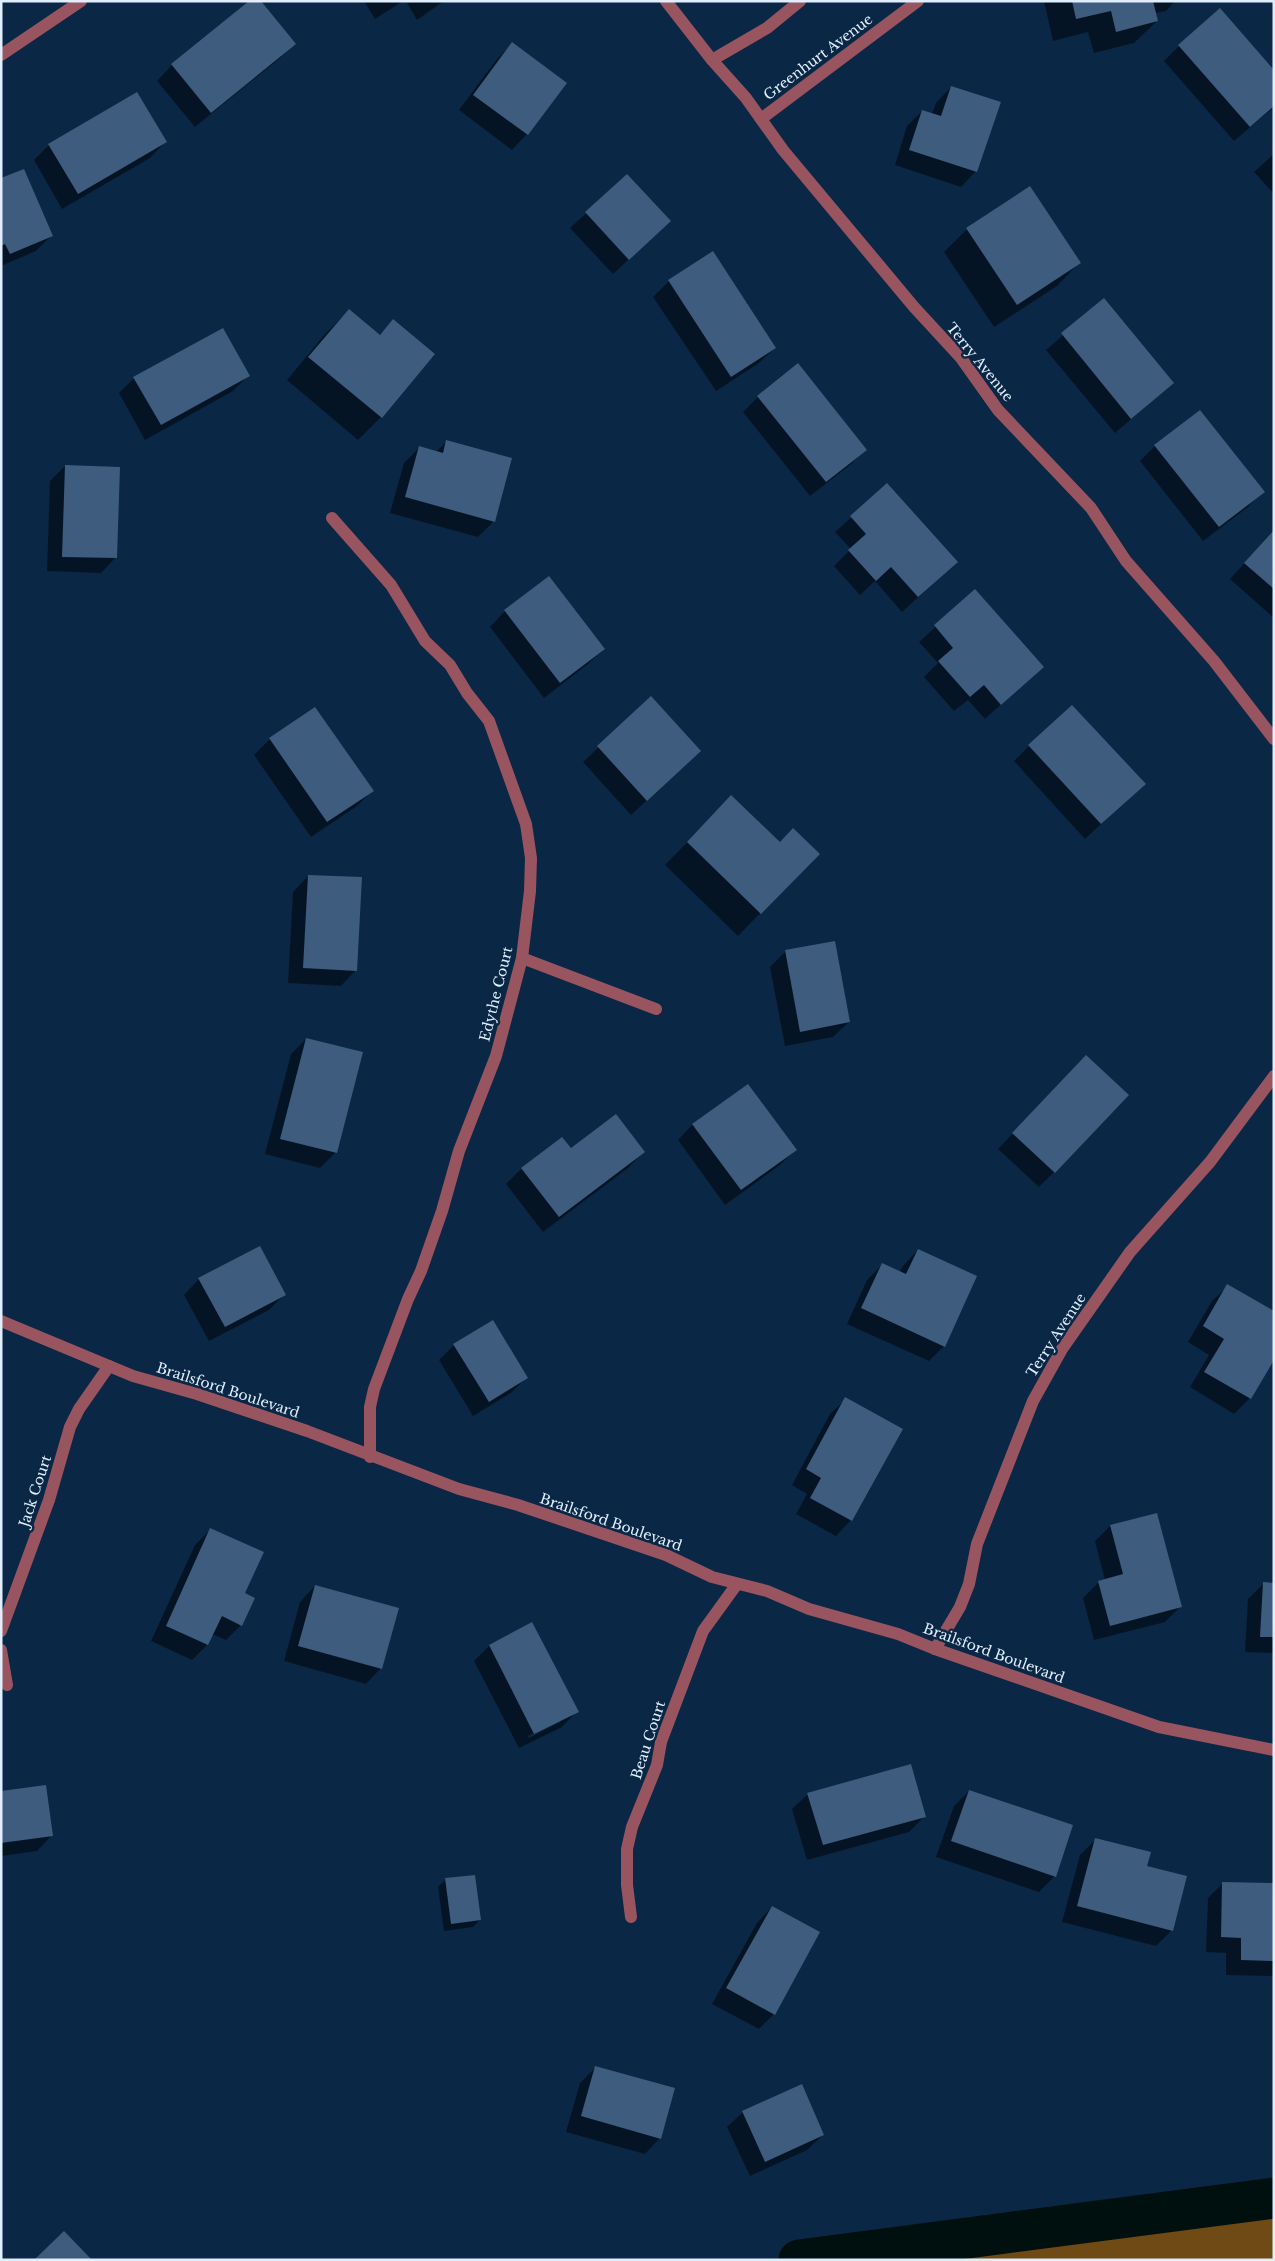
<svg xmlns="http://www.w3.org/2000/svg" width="1275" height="2261" font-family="'Libre Baskerville',serif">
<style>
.forest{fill:#6f4a14}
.shadow{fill:#0007;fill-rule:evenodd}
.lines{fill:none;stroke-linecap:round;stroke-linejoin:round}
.canal{stroke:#00100f;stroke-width:41}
.building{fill:#3e5c7d}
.service{stroke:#99555f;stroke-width:12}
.minor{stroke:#99555f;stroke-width:12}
.labels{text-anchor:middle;stroke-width:5;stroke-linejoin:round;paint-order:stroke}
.street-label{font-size:14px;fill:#e0eefd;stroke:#0a2745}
</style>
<rect width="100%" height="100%" fill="#0a2745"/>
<path class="forest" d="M1274 2198V2260H799Z"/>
<g class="shadow">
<path d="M251 1 294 44 279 59 195 127 157 81 172 65Z"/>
<path d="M364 1H403L375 19Z"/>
<path d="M406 1H444L417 20Z"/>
<path d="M1044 1H1175L1166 11 1155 13 1157 21 1134 43 1094 53 1088 32 1053 41Z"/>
<path d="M512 44 527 134 512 150 459 110 497 59Z"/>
<path d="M1179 46 1274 71V107L1234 141 1164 61Z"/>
<path d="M951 87 976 171 961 187 895 165 907 126 922 111 932 114 936 103Z"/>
<path d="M165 142 150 158 62 209 34 160 49 145Z"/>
<path d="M1274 154V194L1254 172Z"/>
<path d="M627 176 654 236 613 274 570 228Z"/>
<path d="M1 179 51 236 36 251 1 266Z"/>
<path d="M1030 188 1079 263 1057 286 994 327 944 252 967 229Z"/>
<path d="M712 253 775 348 759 363 716 391 653 297 669 281Z"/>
<path d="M1104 300 1173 383 1115 433 1046 350Z"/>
<path d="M349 311 379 335 394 321 434 354 381 417 358 440 287 380 326 333Z"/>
<path d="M248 376 233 391 145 440 119 393 134 378Z"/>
<path d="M758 397 866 449 850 465 810 496 743 412Z"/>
<path d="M446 442 494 521 478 537 390 513 404 463 419 448 436 452Z"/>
<path d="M1155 446 1263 491 1248 507 1203 541 1140 461Z"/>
<path d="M65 466 116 557 101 573 47 571 50 481Z"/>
<path d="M887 485 956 562 902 612 875 581 860 595 834 566 851 549 835 532Z"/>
<path d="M1274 531V618L1230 579Z"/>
<path d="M549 577 604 649 588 664 544 698 490 627 505 611Z"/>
<path d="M975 591 1042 667 985 719 968 700 954 711 924 677 938 663 919 642Z"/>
<path d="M651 698 684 766 631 815 583 762Z"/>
<path d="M315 709 372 791 357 806 311 837 254 755 270 739Z"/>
<path d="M1029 746 1144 784 1085 839 1014 761Z"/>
<path d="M709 820 818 854 738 936 665 865Z"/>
<path d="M308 876 356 970 341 986 288 983 293 892Z"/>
<path d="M786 951 849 1022 833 1037 785 1046 770 967Z"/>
<path d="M306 1039 336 1152 320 1168 265 1154 291 1054Z"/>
<path d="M1071 1072 1054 1172 1039 1187 998 1149Z"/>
<path d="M693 1124 795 1150 780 1165 725 1205 678 1140Z"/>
<path d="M562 1138 571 1150 643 1152 628 1168 543 1232 506 1184 521 1169Z"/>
<path d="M918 1250 944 1346 929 1361 847 1324 867 1280 882 1265 899 1273 903 1266Z"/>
<path d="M199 1279 284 1295 269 1310 209 1341 184 1295Z"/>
<path d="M1228 1286 1274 1357 1250 1398 1234 1414 1190 1387 1209 1355 1188 1342 1212 1301Z"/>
<path d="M454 1345 527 1377 511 1393 473 1416 439 1360Z"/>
<path d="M846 1399 851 1520 836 1536 796 1514 807 1494 792 1485 830 1414Z"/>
<path d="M1110 1526 1181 1606 1165 1622 1094 1640 1083 1598 1099 1582 1105 1580 1095 1541Z"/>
<path d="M211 1529 243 1594 241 1625 226 1640 212 1634 207 1645 192 1660 151 1641 195 1545Z"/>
<path d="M1263 1584H1274V1653L1245 1652 1248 1599Z"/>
<path d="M315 1586 381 1668 366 1684 284 1661 300 1602Z"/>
<path d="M532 1624 577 1711 562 1727 519 1748 474 1661 489 1646ZM560 1719V1722L529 1738 528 1736Z"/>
<path d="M969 1791 1055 1876 1039 1892 936 1857 954 1806Z"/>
<path d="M1 1793 52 1835 37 1851 1 1856Z"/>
<path d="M808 1794 925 1816 909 1832 807 1860 792 1809Z"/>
<path d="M1095 1840 1145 1867 1172 1930 1156 1946 1062 1922 1080 1855Z"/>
<path d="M446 1879 480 1920 473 1927 444 1931 438 1887Z"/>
<path d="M1223 1883 1274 1884V1976L1226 1975V1953L1206 1952 1208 1898Z"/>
<path d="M772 1907 774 2014 759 2029 712 2004 757 1923Z"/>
<path d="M596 2067 660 2138 645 2154 566 2132 580 2083Z"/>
<path d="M743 2112 823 2135 807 2150 750 2176 727 2127Z"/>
</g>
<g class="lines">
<path class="canal" d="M799 2260 1274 2198"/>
</g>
<g class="building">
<path d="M249 1H261L296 44 211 113 171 64Z"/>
<path d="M1072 1H1153L1158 21 1116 32 1111 11 1076 19Z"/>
<path d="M1220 8 1274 70V106L1250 127 1178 45Z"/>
<path d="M512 42 567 83 528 135 473 95Z"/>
<path d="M951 86 1001 102 977 172 909 150 922 110 941 116Z"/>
<path d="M137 92 167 142 78 194 48 144Z"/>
<path d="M24 169 53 236 10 254 5 244 1 246V178Z"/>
<path d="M627 174 671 221 629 260 585 212Z"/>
<path d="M1030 186 1081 263 1017 305 966 228Z"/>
<path d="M713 251 776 348 731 377 668 280Z"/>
<path d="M1104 298 1174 383 1131 419 1061 333Z"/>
<path d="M349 309 380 335 393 319 435 354 382 418 308 357Z"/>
<path d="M223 328 250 376 161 425 133 377Z"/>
<path d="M798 363 867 450 826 482 757 396Z"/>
<path d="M1200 410 1265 492 1219 527 1154 445Z"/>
<path d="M446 440 512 458 495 522 405 497 419 446 443 453Z"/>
<path d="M65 465 120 467 117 558 62 557Z"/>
<path d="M887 483 958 562 918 597 891 567 876 581 848 550 866 534 850 516Z"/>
<path d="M1274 530V589L1244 563Z"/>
<path d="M549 576 605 649 560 683 504 610Z"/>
<path d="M975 589 1044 667 1001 705 984 685 970 697 938 661 953 648 934 625Z"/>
<path d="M651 696 701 751 647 801 597 746Z"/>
<path d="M1072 705 1146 784 1101 824 1028 745Z"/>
<path d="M315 707 374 791 327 822 269 738Z"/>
<path d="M731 795 780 842 793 828 820 854 761 914 687 842Z"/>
<path d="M308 875 362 877 357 971 303 968Z"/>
<path d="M835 941 850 1022 800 1032 785 950Z"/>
<path d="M306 1038 363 1052 337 1153 280 1139Z"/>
<path d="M1086 1055 1129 1095 1055 1173 1012 1133Z"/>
<path d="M748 1084 797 1150 741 1190 692 1124Z"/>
<path d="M616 1114 645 1152 559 1217 521 1168 562 1137 571 1148Z"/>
<path d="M260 1246 286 1295 225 1327 198 1278Z"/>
<path d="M918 1249 977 1276 945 1347 861 1308 882 1263 906 1274Z"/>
<path d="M1227 1284 1274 1311V1360L1251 1399 1204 1372 1224 1339 1203 1326Z"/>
<path d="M493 1320 528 1378 489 1402 453 1344Z"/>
<path d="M845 1397 903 1429 852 1521 810 1498 821 1478 806 1469Z"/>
<path d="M1157 1513 1182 1607 1110 1626 1098 1581 1123 1574 1110 1525Z"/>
<path d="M210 1528 264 1552 245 1593 255 1598 242 1626 222 1616 208 1645 166 1626Z"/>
<path d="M1263 1582 1274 1583V1637H1260Z"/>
<path d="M315 1585 399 1608 382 1669 298 1646Z"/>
<path d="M532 1622 579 1712 534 1734 489 1645Z"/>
<path d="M911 1764 926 1817 823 1845 807 1793Z"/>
<path d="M46 1785 53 1836 1 1843V1791Z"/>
<path d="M969 1790 1073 1825 1056 1877 951 1841Z"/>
<path d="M1095 1838 1151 1852 1147 1866 1187 1876 1173 1931 1077 1906Z"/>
<path d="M475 1875 481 1920 451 1924 445 1878Z"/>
<path d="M1222 1882 1274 1883V1961L1241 1960V1938L1221 1937Z"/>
<path d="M772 1906 820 1932 775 2015 726 1988Z"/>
<path d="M595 2066 675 2088 661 2139 581 2116Z"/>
<path d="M802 2084 824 2135 765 2162 742 2111Z"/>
<path d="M64 2231 92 2260H34Z"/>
</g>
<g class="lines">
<path class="service" d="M522 958 656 1009"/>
<g class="minor">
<path d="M666 1 712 60 746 98 783 150 914 307 961 358 998 410 1091 508 1126 561 1214 661 1274 739"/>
<path d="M1 55 81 1"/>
<path d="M712 60 767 28 800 1"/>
<path d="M761 119 918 1"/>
<path d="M332 518 391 585 425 641 450 665 467 693 489 721 526 824 531 858 530 891 522 958 496 1056 459 1151 442 1211 421 1271 408 1299 374 1389 370 1407V1457"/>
<path d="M1 1321 133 1376 197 1394 307 1431 459 1489 518 1505 666 1555 712 1577 767 1591 809 1609 898 1634 935 1649 1159 1727 1274 1750"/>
<path d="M1 1631 49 1500 70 1427 79 1409 109 1366"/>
<path d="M935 1649 960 1607 969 1584 977 1544 1033 1401 1062 1349 1130 1252 1210 1162 1274 1076"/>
<path d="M1 1650 7 1685"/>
<path d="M631 1917 627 1885V1849L632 1827 657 1765 661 1742 703 1631 737 1584"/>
</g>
</g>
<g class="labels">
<g class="street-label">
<text transform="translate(818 57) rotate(-37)" y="5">Greenhurt Avenue</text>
<text transform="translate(980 362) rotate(51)" y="5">Terry Avenue</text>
<text transform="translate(496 994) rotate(-76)" y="5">Edythe Court</text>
<text transform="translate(1056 1335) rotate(-57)" y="5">Terry Avenue</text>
<text transform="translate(228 1390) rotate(18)" y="5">Brailsford Boulevard</text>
<text transform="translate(35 1491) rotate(-72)" y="5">Jack Court</text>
<text transform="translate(611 1522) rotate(19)" y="5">Brailsford Boulevard</text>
<text transform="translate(994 1653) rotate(20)" y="5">Brailsford Boulevard</text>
<text transform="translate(648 1740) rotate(-72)" y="5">Beau Court</text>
</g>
</g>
<rect width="1275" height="2261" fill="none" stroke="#e0eefd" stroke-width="5"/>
</svg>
